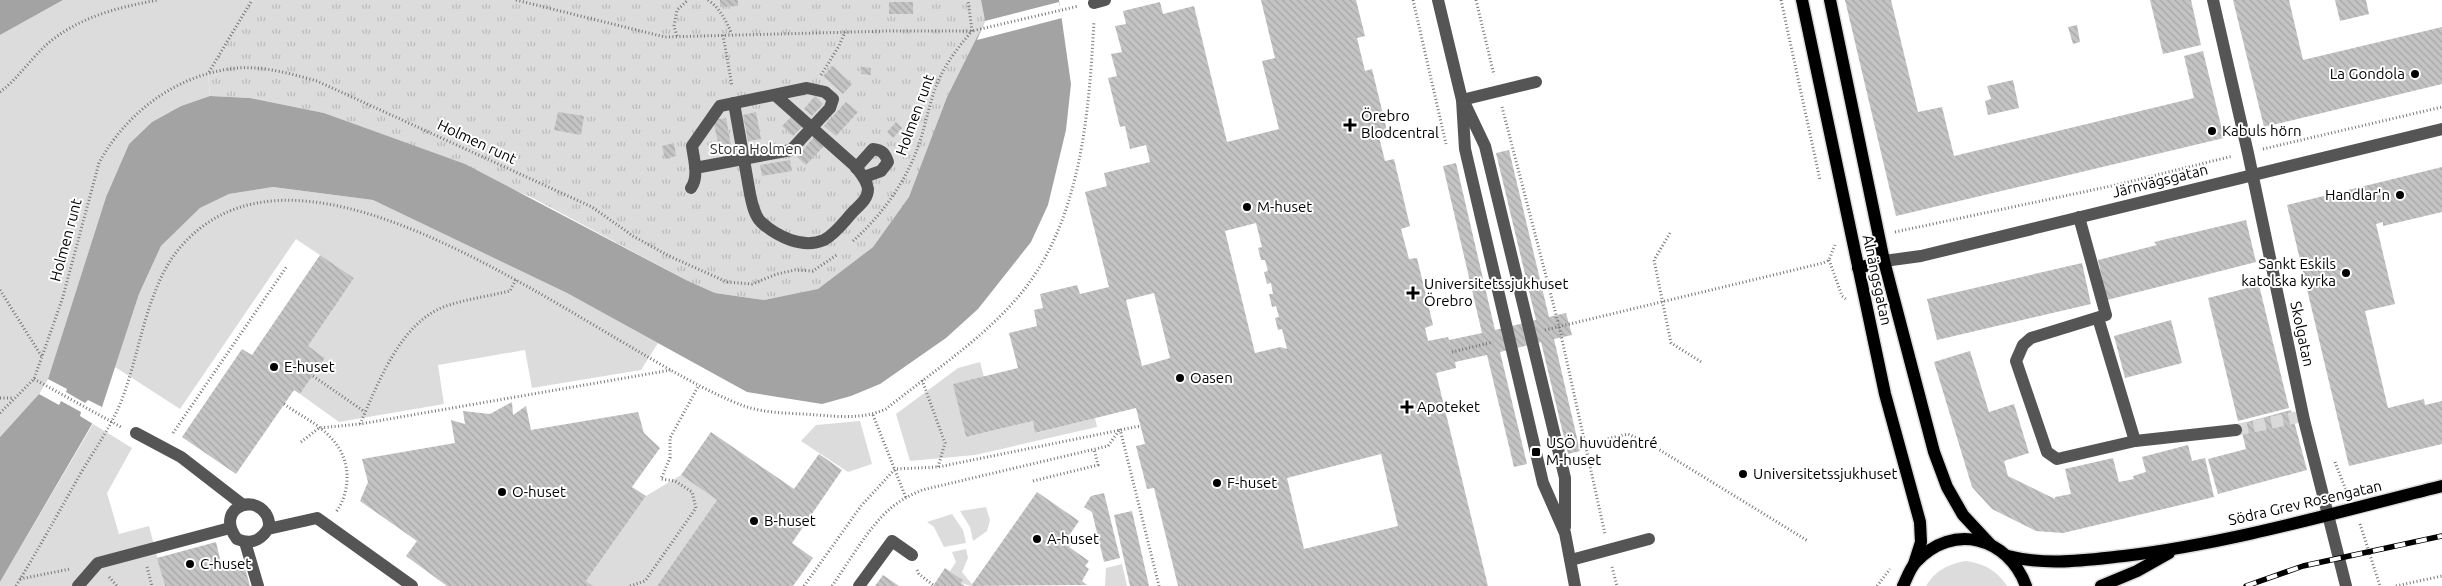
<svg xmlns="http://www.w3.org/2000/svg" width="2442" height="586" font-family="Ubuntu,sans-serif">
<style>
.grass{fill:#dcdcdc}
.park{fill:url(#park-tufts)}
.water{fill:#a3a3a3}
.pier{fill:#fff}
.building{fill:url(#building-back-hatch);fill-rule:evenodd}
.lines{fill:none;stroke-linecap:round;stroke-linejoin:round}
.minor-tunnel{stroke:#d9d9d9;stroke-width:12;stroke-dasharray:12 6;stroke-linecap:butt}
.major-casing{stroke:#dbdbdb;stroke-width:15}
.path{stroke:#777;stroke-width:3;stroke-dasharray:1 2.5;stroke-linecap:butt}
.minor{stroke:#555;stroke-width:12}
.major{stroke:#000;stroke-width:12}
.rail-casing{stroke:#000;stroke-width:5.5}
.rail{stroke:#fff;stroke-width:4;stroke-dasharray:11;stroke-linecap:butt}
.poi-dot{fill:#000;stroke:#fff;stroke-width:2}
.labels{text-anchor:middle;stroke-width:4;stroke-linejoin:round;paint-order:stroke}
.poi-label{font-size:15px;fill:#000;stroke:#fff;text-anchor:start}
.street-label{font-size:15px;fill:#000;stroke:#fff}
.park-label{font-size:15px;fill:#333;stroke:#fff}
</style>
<defs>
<pattern id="park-tufts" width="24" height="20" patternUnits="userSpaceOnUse" patternTransform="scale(1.25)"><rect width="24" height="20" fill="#dcdcdc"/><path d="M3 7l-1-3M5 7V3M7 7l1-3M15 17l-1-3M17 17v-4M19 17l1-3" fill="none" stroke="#bbb"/></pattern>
<pattern id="building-back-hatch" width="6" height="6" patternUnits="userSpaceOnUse" patternTransform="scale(1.25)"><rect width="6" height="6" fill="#c4c4c4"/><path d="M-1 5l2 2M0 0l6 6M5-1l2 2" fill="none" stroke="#a7a7a7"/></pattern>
</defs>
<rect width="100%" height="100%" fill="#fff"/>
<g class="grass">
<path d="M63 0H252L208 72 210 96 181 106 152 122 129 144 106 197 48 379 39 394 0 437V35Z"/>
<path d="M273 187 373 200 567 293 658 343 641 370 532 388 525 350 438 365 444 404 339 422 300 394 325 358 308 346 354 278 296 239 180 409 115 367 139 294 161 246 200 208 229 194Z"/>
<path d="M980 362 984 377 954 384 966 437 1033 421 1036 433 1095 418 1097 427 975 455 910 461 896 414 958 368Z"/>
<path d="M860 421 872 464 848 472 801 441 816 425Z"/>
<path d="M93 424 132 448 107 493 119 534 149 526 165 586H0V582Z"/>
<path d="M681 475 717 500 657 586H593L586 581 646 496Z"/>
<path d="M986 507 990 520 987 531 973 541 970 527 960 511Z"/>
<path d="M952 514 963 530 966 543 944 547 934 527 927 522Z"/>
<path d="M966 549 968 558 962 572 972 584 971 586 961 583 963 580 950 571 956 562 952 552Z"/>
<path d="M1966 561C1985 564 1996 570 2007 586H1926C1936 570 1948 564 1966 561Z"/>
<path d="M1122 564 1127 586H1105L1106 568Z"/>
</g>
<path class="park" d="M252 0H981L985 21 947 97 910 197 873 247 817 290 764 300 715 293 686 280 533 198 394 139 324 113 250 98 210 96 208 72Z"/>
<g class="water">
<path d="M0 0H63L0 35Z"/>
<path d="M981 0H1059L1071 84 1066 130 1048 205 1031 242 978 309 946 338 880 384 851 396 822 404 747 392 567 293 373 200 273 187 229 194 200 208 161 246 139 294 102 407 0 582V437L39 394 48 379 106 197 129 144 152 122 181 106 210 96 250 98 324 113 465 164 686 280 715 293 764 300 818 289 873 247 909 197 947 97 985 21Z"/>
</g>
<g class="pier">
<path d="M1059 2 1062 18 977 40 985 21Z"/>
<path d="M48 379 67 389 66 392 85 403 88 400 102 407 93 424 80 416 81 412 61 401 59 405 39 394Z"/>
</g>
<g class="building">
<path d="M720 0H738V6L720 7Z"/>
<path d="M1261 0H1356L1365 36 1357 38 1365 71 1372 69 1388 135 1379 137 1385 161 1394 159 1410 226 1401 229 1409 259 1417 258 1433 325 1425 328 1428 341 1448 337 1449 340 1482 333 1443 166 1456 163 1495 330 1536 320 1496 153 1509 150 1549 317 1566 313 1572 335 1554 339 1580 451 1568 454 1541 342 1500 352 1527 464 1514 467 1487 355 1455 362 1456 368 1436 373 1488 586H1178L1154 488 1147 489 1136 446 1145 444 1136 408 1035 433 1033 421 966 437 953 384 1018 368 1009 333 1037 326 1034 310 1043 308 1040 294 1077 285 1080 294 1109 287 1085 192 1107 186 1104 173 1150 162 1146 145 1130 149 1125 126 1120 127 1108 78 1117 76 1111 54 1122 52 1115 26 1126 24 1123 11 1160 2 1163 14 1194 6 1227 142 1279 129 1262 61 1275 58ZM1256 223 1262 247 1258 248 1261 260H1265L1268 271 1264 272 1267 284 1271 283 1273 294H1269L1272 307 1276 306 1279 317 1275 318 1278 330 1282 329 1287 349 1280 347 1255 353 1225 231ZM1154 293 1170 358 1142 366 1126 300ZM1381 454 1398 526 1304 549 1287 478Z"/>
<path d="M1845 0H1891L1918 112 1942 107 1954 156 2194 98 2184 56 2203 51 2224 138 1896 216Z"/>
<path d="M2150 0H2191L2201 45 2163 54Z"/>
<path d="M2233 0H2289L2303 60 2442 27V84L2264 127Z"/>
<path d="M2335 0H2366L2369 14 2340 21Z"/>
<rect x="889" y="2" width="24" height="12"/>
<path d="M2077 25 2080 42 2073 44 2068 27Z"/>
<path d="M833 66 852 84 843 94 823 76Z"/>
<path d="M862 67 871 68V75L861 74Z"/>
<path d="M2013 80 2019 108 1988 115 1985 101 1991 99 1987 86Z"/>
<path d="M815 96 823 104 812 116 804 109Z"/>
<path d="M846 102 858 112 836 136 824 126Z"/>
<path d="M558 112 584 116 581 135 554 130Z"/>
<path d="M756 112 761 139 748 141 743 115Z"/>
<path d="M791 117 802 127 793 136 782 126Z"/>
<path d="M726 118 731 145 719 147 713 120Z"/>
<path d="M896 122 902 128 893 138 887 132Z"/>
<path d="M814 137 824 146 806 165 797 157Z"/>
<path d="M674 143 676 156 665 159 662 146Z"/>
<path d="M790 160 792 171 762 176 760 165Z"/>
<path d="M2442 167V212L2383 226V222L2376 224 2395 304 2365 311 2388 408 2424 399 2425 405 2442 401V444L2349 466 2287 205Z"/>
<path d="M2246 220 2256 262 2107 300 2098 260 2157 245 2154 242Z"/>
<path d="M320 255 354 278 308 346 325 358 300 394 294 390 236 474 182 437 242 349 252 355Z"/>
<path d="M2082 263 2091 304 1937 340 1927 299Z"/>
<path d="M2259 285 2289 408 2238 421 2208 298Z"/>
<path d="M2171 320 2182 363 2125 378 2114 336Z"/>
<path d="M1970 351 1989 412 2014 404 2029 453 2004 461 2008 476 2055 499V497L2071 494 2065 469 2113 458 2119 482 2134 479 2133 476 2146 472 2142 457 2188 445 2192 461 2205 458 2214 497 2063 533 2036 531 1992 509 1972 487 1934 362Z"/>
<path d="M512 402 513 415 526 406 531 430 638 412 644 433 660 448 632 487 646 496 586 581 593 586H447L406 556 417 541 360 501 368 482 362 459 455 443 451 420 465 424 463 411 490 414Z"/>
<path d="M2291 410 2307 470 2218 494 2208 459 2246 449 2240 424Z"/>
<path d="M711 432 794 489 819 454 842 470 792 543 813 558 793 586H657L717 500 681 475Z"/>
<path d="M1037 492 1079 521 1068 537 1074 541 1069 547 1089 561 1085 566 1089 569 1082 581 1087 585 971 586Z"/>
<path d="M1104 493 1120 558 1104 562 1092 512 1084 507 1091 496Z"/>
<path d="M1132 511 1149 586H1130L1114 515Z"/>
<path d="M216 542 222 567 243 561 250 586H165L157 558Z"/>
<path d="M945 568 963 580 961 583 965 586H933Z"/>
<path d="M883 575 899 586H875Z"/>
</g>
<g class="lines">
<path class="minor-tunnel" d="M2236 430 2303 416"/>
<g class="major-casing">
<g id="major">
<path d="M1802 0 1885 394 1920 522 1921 542 1914 564"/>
<path d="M1830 0 1884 261 1934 452 1947 487 1963 515 1990 544"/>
<path d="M1858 268 1884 261"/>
<path d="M2008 556C2047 566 2085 560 2124 556 2232 543 2337 512 2442 486"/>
<path d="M1903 586C1907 578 1910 568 1916 562 1953 522 2008 537 2026 586"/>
<path d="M2101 586 2137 571 2169 553"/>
</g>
</g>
<g class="path">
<path d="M516 0 665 37 890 31H972L1079 6"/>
<path d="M708 0C720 8 726 21 732 34"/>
<path d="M1413 0 1446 144"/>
<path d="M1476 0 1494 75"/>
<path d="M1781 0 1820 180"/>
<path d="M723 35 732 86"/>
<path d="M677 36 674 26 677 10 688 0"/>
<path d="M209 72 252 0"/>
<path d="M821 75 839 46 845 32"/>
<path d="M0 92C19 78 33 55 52 40 83 16 120 7 158 0"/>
<path d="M1502 107 1559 326 1605 534"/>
<path d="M2263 149 2442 107"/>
<path d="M1895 232 2116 185 2233 156"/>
<path d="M1670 233 1654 260 1671 343 1703 363"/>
<path d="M853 241C882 215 906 182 919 144 927 121 930 97 941 75 949 59 960 45 972 31L968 0"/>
<path d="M1829 260 1842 296 1847 300"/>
<path d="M0 290 42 357"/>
<path d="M1545 330 1823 263 1829 260 1835 245"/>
<path d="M1452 352 1493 342"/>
<path d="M313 376 365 412"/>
<path d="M34 379 121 427"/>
<path d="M922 380 945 443 938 467"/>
<path d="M0 398H14"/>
<path d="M284 404C299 415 319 424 331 438 351 458 352 490 336 512"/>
<path d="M0 413 34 379 62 300 99 163C126 112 179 73 238 68 264 66 292 74 317 81L592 207 633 236 669 256 727 282 752 284 777 274 795 270 813 271 838 254"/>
<path d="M873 415 906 498"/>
<path d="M360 424C378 384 400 322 446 306 467 299 489 296 510 291L516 279"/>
<path d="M1120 429 1159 586"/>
<path d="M173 433 287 266"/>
<path d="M301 442 319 428 360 424 671 370"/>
<path d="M1584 444 1628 434 1650 444 1808 541"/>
<path d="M2335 462 2347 493"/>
<path d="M1033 481 1098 465 1094 449"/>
<path d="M2360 524 2380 586"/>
<path d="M147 567 152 586"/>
<path d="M1612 567 1617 586"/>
<path d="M917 570 919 574 933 585"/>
<path d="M109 577 117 586"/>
<path d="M20 579 70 569"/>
<path d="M16 586C39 548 60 510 82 471 94 451 107 432 117 411 141 359 144 283 186 241 319 103 609 356 744 406 767 414 794 413 818 415 842 417 863 419 886 409 932 372 986 337 1023 291 1082 216 1089 111 1094 21"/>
<path d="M630 586 645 581 696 508 692 492 675 481 661 479 670 458V438L699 385"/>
<path d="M804 586 861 506 895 469 938 467 1140 426"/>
<path d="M832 586C849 562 869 526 891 508 900 500 911 495 922 490L1108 446 1120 429"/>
<path d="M1877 586 1890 569"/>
<path d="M2396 586 2442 576"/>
</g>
<g class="minor">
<path d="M1438 0 1462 100 1465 149 1543 483 1565 533 1575 586"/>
<path d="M2213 0 2248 153 2304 420 2346 586"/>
<path d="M1094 3 1105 0"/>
<path d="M1462 100 1536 82"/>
<path d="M734 103 750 194C752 203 754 215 761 222 777 237 803 249 824 240 835 234 843 223 851 214 858 206 868 200 868 189 867 180 860 173 855 166L775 95"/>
<path d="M1466 106 1485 146 1565 478V527"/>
<path d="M856 168 873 149C882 150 885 153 888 162L881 171 864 177"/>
<path d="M691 188C699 177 694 160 692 146L720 106 807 88 825 92 833 99 830 108 791 150 695 168"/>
<path d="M2079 217 2106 315 2031 338 2023 345 2016 361 2047 452 2057 459 2135 441 2236 430"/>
<path d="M1884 261 1921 256 2442 129"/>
<path d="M2098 318 2135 441"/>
<path d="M136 433 181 457 243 505"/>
<path d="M268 529C270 524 269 519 266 514 251 492 215 511 237 539 251 545 260 541 268 529L317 518 412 586"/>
<path d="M245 542 258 586"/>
<path d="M1571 560 1649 539"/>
<path d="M78 586 98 563 230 528"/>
<path d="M859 586 892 541 912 555"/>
</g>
<use href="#major" class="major"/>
<g class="rail-casing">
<path id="rail" d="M2246 586 2303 566 2442 536"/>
</g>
<use href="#rail" class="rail"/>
</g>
<g class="poi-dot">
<circle cx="2415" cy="74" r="5"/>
<path d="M1347.5 117.5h5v5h5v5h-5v5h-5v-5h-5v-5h5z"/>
<circle cx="2212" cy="131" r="5"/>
<circle cx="2400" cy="195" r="5"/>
<circle cx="1247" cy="207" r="5"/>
<circle cx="2346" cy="273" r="5"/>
<path d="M1410.5 285.5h5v5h5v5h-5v5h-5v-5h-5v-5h5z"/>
<circle cx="274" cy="367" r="5"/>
<circle cx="1180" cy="378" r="5"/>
<path d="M1404.5 399.5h5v5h5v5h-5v5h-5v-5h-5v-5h5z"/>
<rect x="1531" y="447" width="10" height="10" rx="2.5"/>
<circle cx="1743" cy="474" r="5"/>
<circle cx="1217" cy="483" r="5"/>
<circle cx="502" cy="492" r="5"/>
<circle cx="754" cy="521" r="5"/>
<circle cx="1037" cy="539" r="5"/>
<circle cx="190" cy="564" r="5"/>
</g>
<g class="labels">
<g class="poi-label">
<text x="2405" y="79" text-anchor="end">La Gondola</text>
<text x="1361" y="121">Örebro<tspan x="1361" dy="17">Blodcentral</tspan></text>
<text x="2222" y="136">Kabuls hörn</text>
<text x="2390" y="200" text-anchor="end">Handlar'n</text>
<text x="1257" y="212">M-huset</text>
<text x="2336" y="269" text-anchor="end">Sankt Eskils<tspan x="2336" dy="17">katolska kyrka</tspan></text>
<text x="1424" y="289">Universitetssjukhuset<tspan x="1424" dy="17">Örebro</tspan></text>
<text x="284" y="372">E-huset</text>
<text x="1190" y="383">Oasen</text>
<text x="1417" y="412">Apoteket</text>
<text x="1546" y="448">USÖ huvudentré<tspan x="1546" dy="17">M-huset</tspan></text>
<text x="1753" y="479">Universitetssjukhuset</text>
<text x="1227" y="488">F-huset</text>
<text x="512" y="497">O-huset</text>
<text x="764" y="526">B-huset</text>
<text x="1047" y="544">A-huset</text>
<text x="200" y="569">C-huset</text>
</g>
<g class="street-label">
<text transform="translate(915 115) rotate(-70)" y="5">Holmen runt</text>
<text transform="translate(477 142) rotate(25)" y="5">Holmen runt</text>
<text transform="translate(2160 181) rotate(-14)" y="5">Järnvägsgatan</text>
<text transform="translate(66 240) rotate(-75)" y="5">Holmen runt</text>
<text transform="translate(1877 280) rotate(78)" y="5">Alnängsgatan</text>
<text transform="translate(2302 334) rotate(78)" y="5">Skolgatan</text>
<text transform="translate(2305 503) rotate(-13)" y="5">Södra Grev Rosengatan</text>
</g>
<g class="park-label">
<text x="756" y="154">Stora Holmen</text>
</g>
</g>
</svg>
